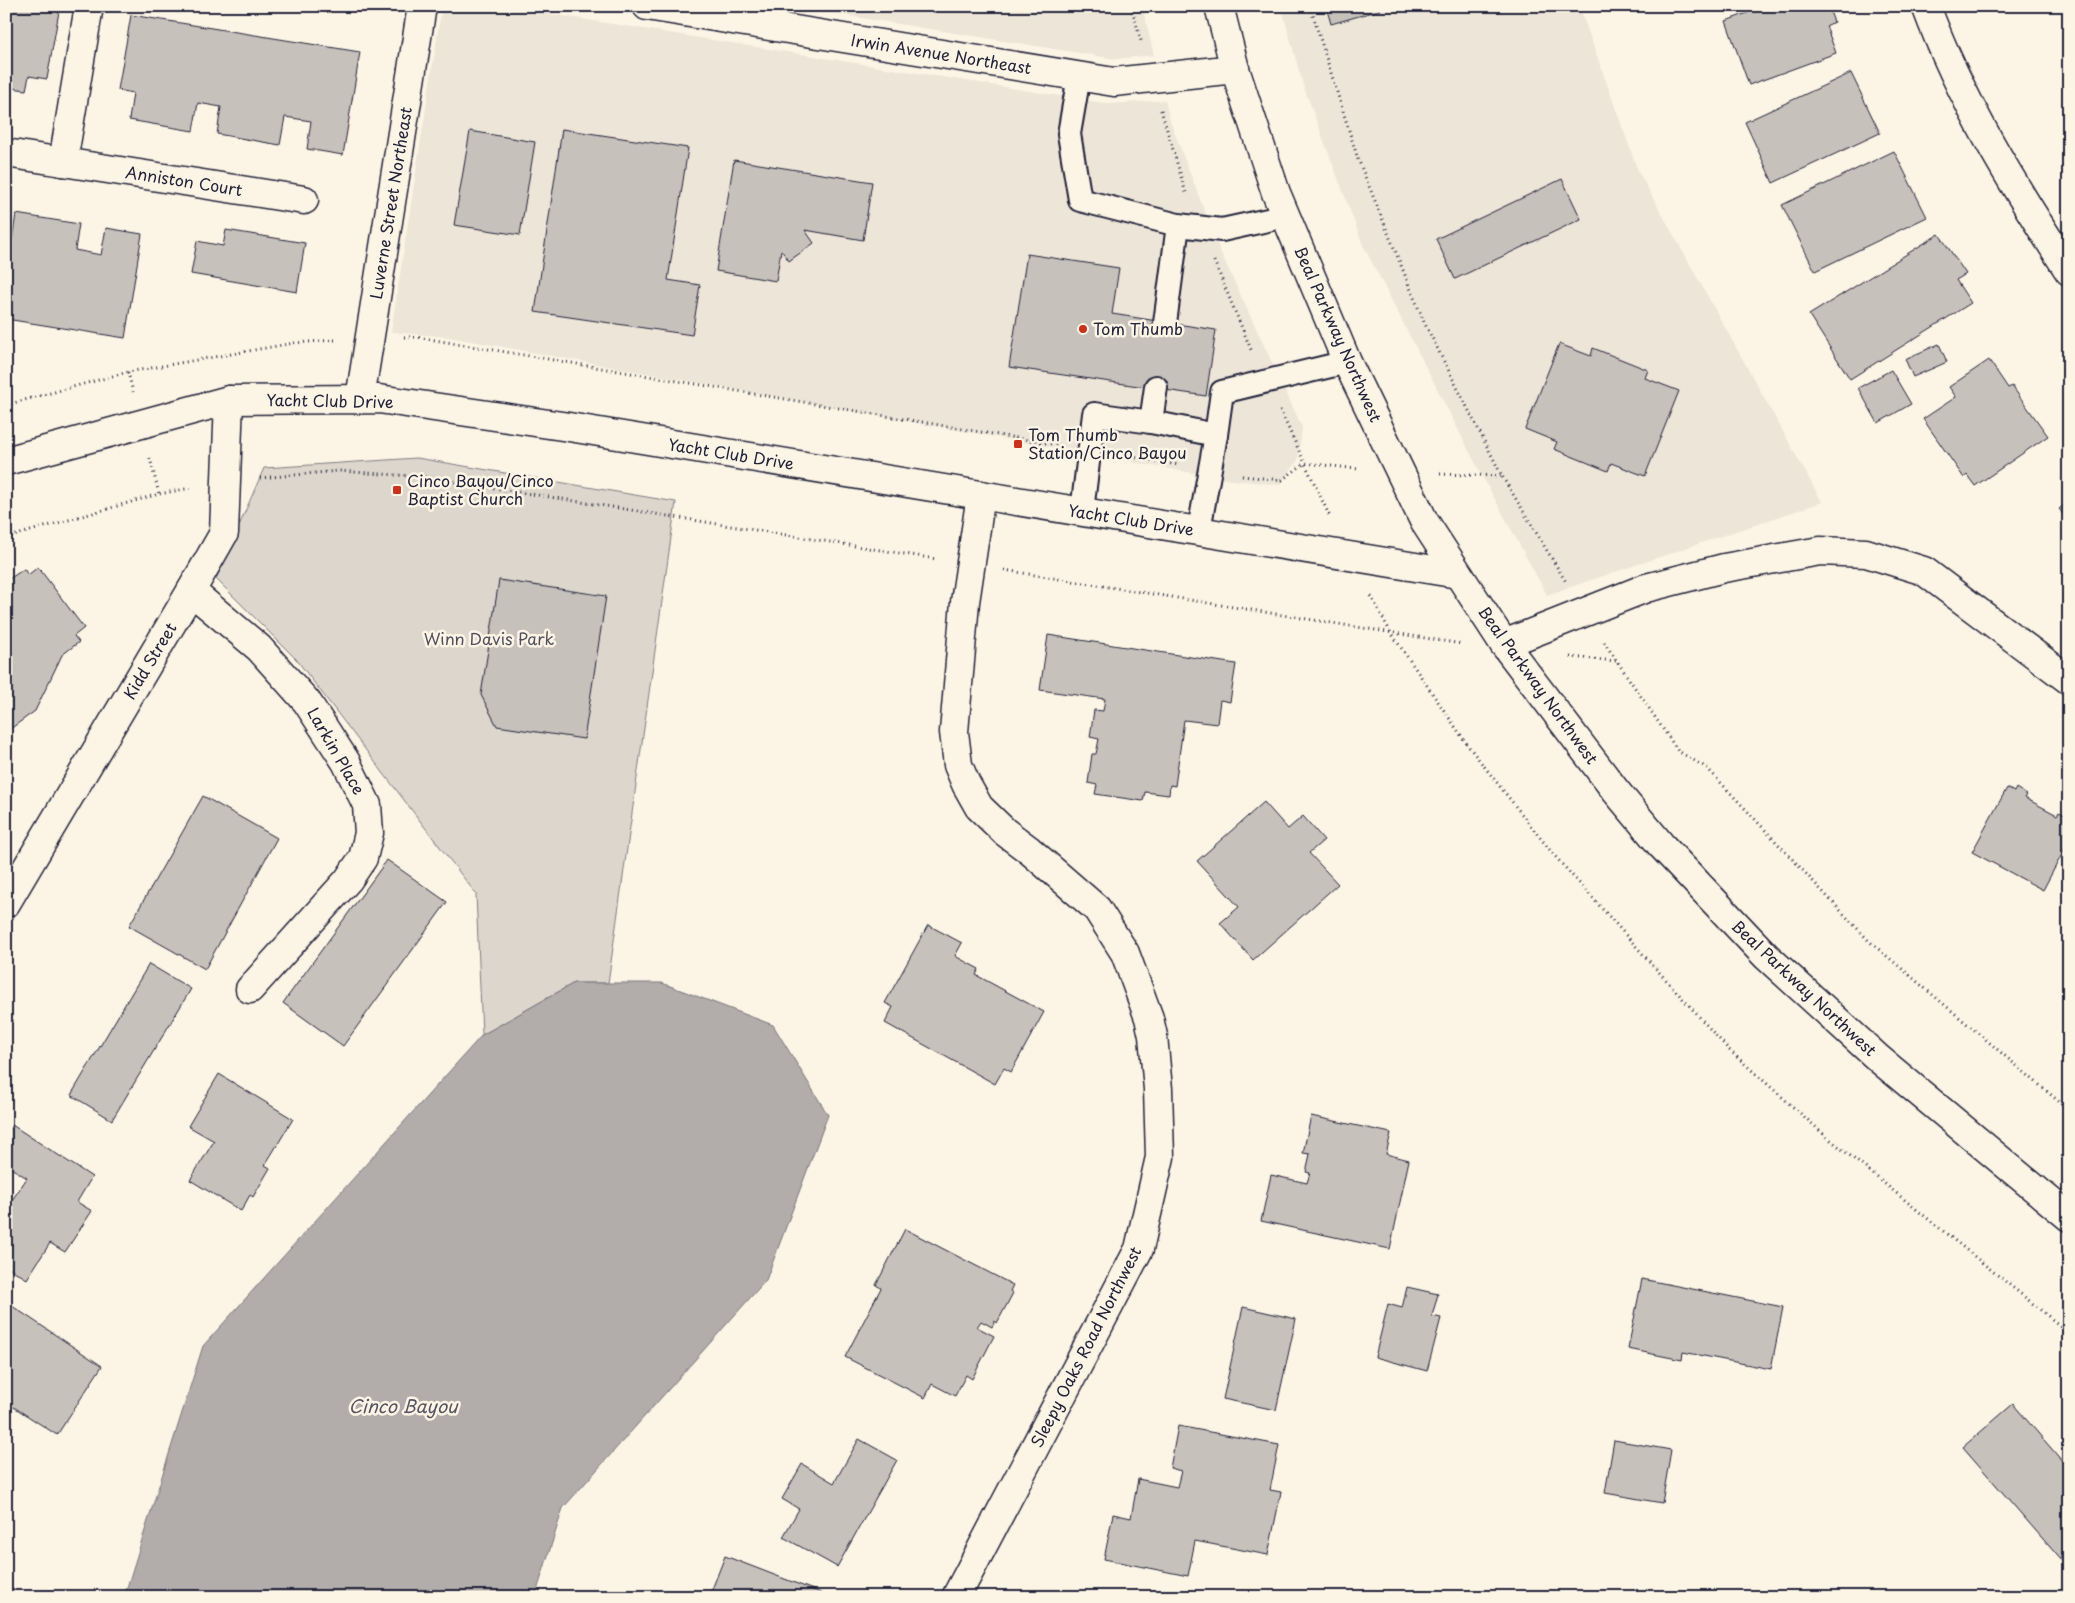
<svg xmlns="http://www.w3.org/2000/svg" width="2075" height="1603" font-family="'Playpen Sans',sans-serif">
<style>
.built{fill:#ece5d8}
.green{fill:#dcd6cc;stroke:#7f7c84}
.water{fill:#b2adab;stroke:#78757e}
.building{fill:#c6c1bb;stroke:#22223b}
.lines{fill:none;stroke-linecap:round;stroke-linejoin:round}
.service-casing{stroke:#22223b;stroke-width:26}
.minor-casing{stroke:#22223b;stroke-width:31}
.secondary-casing{stroke:#22223b;stroke-width:31}
.path{stroke:#22223b;stroke-width:3;stroke-dasharray:1 4;stroke-linecap:butt}
.service{stroke:#fcf5e5;stroke-width:22}
.minor{stroke:#fcf5e5;stroke-width:28}
.secondary{stroke:#fcf5e5;stroke-width:28}
.poi-dot{fill:#c8321e;stroke:#fcf5e5;stroke-width:2}
.labels{text-anchor:middle;stroke-width:5;stroke-linejoin:round;paint-order:stroke}
.street-label{font-size:16px;fill:#22223b;stroke:#fcf5e5}
.poi-label{font-size:16px;fill:#22223b;stroke:#fcf5e5;text-anchor:start}
.park-label{font-size:16px;fill:#504f5f;stroke:#fcf5e5}
.water-label{font-size:18px;font-style:italic;fill:#545362;stroke:#fcf5e5}
</style>
<rect width="100%" height="100%" fill="#fcf5e5"/>
<filter id="ink" filterUnits="userSpaceOnUse"><feTurbulence type="fractalNoise" baseFrequency=".02" numOctaves="2"/><feDisplacementMap in="SourceGraphic" scale="10" xChannelSelector="R" yChannelSelector="G"/><feConvolveMatrix kernelMatrix="1 2 1 2 8 2 1 2 1" color-interpolation-filters="sRGB"/></filter>
<g filter="url(#ink)">
<g class="built">
<path d="M442 6H501L1110 104 1165 100 1170 121 1219 249 1302 427 1298 460 1280 485 1225 479 449 337 391 332Z"/>
<path d="M788 6H1142L1154 55 1116 59Z"/>
<path d="M1281 6H1579L1638 171 1822 502 1547 595 1480 472 1363 245 1303 85Z"/>
</g>
<path class="green" d="M417 458 676 502 608 983H574L482 1035 476 894 296 659 216 579 264 468Z"/>
<path class="water" d="M574 983H662L773 1025 828 1115 766 1280 563 1508 535 1597H124L203 1346 482 1035Z"/>
<g class="building">
<path d="M6 6H60L47 79 29 76 26 90 6 87Z"/>
<path d="M1326 6H1382L1379 7 1380 10 1331 24Z"/>
<path d="M1766 6H1828L1834 22 1826 26 1836 53 1749 85 1726 21Z"/>
<path d="M131 15 360 52 343 155 307 149 311 121 285 117 280 145 217 134 221 107 198 103 193 131 129 120 133 93 118 90Z"/>
<path d="M1851 73 1880 133 1773 183 1745 122Z"/>
<path d="M562 129 688 148 668 280 700 285 692 335 535 312Z"/>
<path d="M470 131 535 142 520 235 454 225Z"/>
<path d="M1894 151 1927 217 1815 271 1782 205Z"/>
<path d="M734 160 872 182 863 240 805 230 814 243 789 261 781 250 776 281 716 271Z"/>
<path d="M1562 179 1581 219 1455 279 1436 239Z"/>
<path d="M16 214 79 224 75 250 101 255 106 228 142 234 125 338 6 319V239L12 240Z"/>
<path d="M226 230 305 243 297 292 191 274 197 241 223 246Z"/>
<path d="M1939 234 1966 274 1956 280 1971 303 1850 379 1809 315Z"/>
<path d="M1027 254 1119 268 1112 314 1216 330 1206 396 1009 367Z"/>
<path d="M1559 344 1591 356 1593 348 1648 370 1645 378 1679 391 1645 476 1611 463 1608 471 1554 449 1557 442 1525 429Z"/>
<path d="M1939 344 1947 362 1913 377 1905 359Z"/>
<path d="M1989 360 2008 388 2012 386 2048 436 1975 486 1967 475 1964 478 1923 419 1956 397 1949 387Z"/>
<path d="M1891 370 1911 404 1878 423 1858 388Z"/>
<path d="M2069 501V521L2059 509Z"/>
<path d="M38 567 84 628 74 636 79 642 62 655 35 711 6 732V581L24 569 28 575Z"/>
<path d="M499 580 606 596 584 739 497 726 481 695Z"/>
<path d="M1048 635 1236 664 1230 702 1220 700 1217 724 1184 720 1175 786 1170 785 1169 795 1145 792 1143 801 1095 794 1097 785 1088 783 1092 754H1096L1099 739 1090 737 1094 710 1103 711 1105 699 1040 690Z"/>
<path d="M2007 788 2014 792 2016 788 2027 795 2025 798 2057 815 2059 812 2069 817V841L2043 890 1972 852Z"/>
<path d="M203 796 277 838 205 969 129 926Z"/>
<path d="M1264 802 1288 829 1303 816 1324 840 1309 853 1338 884 1253 960 1220 923 1239 907 1197 861Z"/>
<path d="M387 860 447 902 343 1046 283 1003Z"/>
<path d="M928 925 962 943 955 956 979 969 976 975 1044 1012 1011 1072 1004 1068 995 1084 885 1023 893 1007 885 1003Z"/>
<path d="M149 964 191 989 112 1120 71 1095Z"/>
<path d="M219 1074 293 1119 265 1165 270 1168 253 1197 250 1195 241 1211 190 1180 214 1141 188 1126Z"/>
<path d="M1311 1116 1391 1133 1386 1154 1409 1160 1390 1249 1261 1221 1271 1175 1307 1183 1310 1173 1306 1172 1310 1154 1303 1153Z"/>
<path d="M12 1125 92 1177 77 1202 92 1211 65 1252 50 1243 27 1279 6 1266V1201L10 1203 27 1178 6 1165V1134Z"/>
<path d="M905 1229 1013 1285 1010 1291 1013 1293 997 1323 995 1321 992 1327 981 1321 977 1327 994 1336 972 1379 966 1375 955 1396 932 1384 925 1398 845 1357 881 1288 876 1285Z"/>
<path d="M1642 1279 1783 1307 1771 1369 1683 1352 1682 1360 1628 1349Z"/>
<path d="M1407 1287 1438 1294 1432 1316 1441 1318 1427 1371 1375 1357 1388 1304 1402 1308Z"/>
<path d="M6 1302 102 1366 57 1435 6 1402Z"/>
<path d="M1243 1307 1296 1319 1276 1410 1223 1399Z"/>
<path d="M2013 1404 2069 1469V1569L1963 1447Z"/>
<path d="M1178 1426 1279 1445 1270 1490 1281 1492 1268 1555 1195 1541 1188 1576 1104 1559 1113 1514 1131 1518 1138 1479 1177 1487 1181 1471 1170 1468Z"/>
<path d="M859 1439 897 1460 837 1567 783 1537 799 1509 782 1499 802 1464 834 1483Z"/>
<path d="M1614 1440 1671 1450 1662 1503 1605 1493Z"/>
<path d="M725 1556 821 1593 820 1595 824 1597H709Z"/>
</g>
<g class="lines">
<g class="service-casing">
<g id="service">
<path d="M1079 76 1069 134 1080 200 1178 225 1165 323"/>
<path d="M1178 225 1222 230 1286 216"/>
<path d="M1151 422 1216 435 1199 530"/>
<path d="M1216 435 1222 392 1347 362"/>
<path d="M1082 511 1094 414 1151 422 1156 387"/>
</g>
</g>
<g class="minor-casing">
<g id="minor">
<path d="M647 6 1114 82 1235 69"/>
<path d="M1926 6C1961 101 2014 187 2069 271"/>
<path d="M6 153 304 200"/>
<path d="M63 162 89 6"/>
<path d="M360 399 422 6"/>
<path d="M191 591 259 648 307 702 346 762 367 805 369 833 363 858 348 880 250 989"/>
<path d="M1504 644 1646 588 1724 568 1820 551 1866 553 1924 571 2069 680"/>
<path d="M6 903 191 591 224 533 229 400"/>
<path d="M956 1597 1139 1249 1160 1157 1158 1089 1153 1036 1149 1018 1125 953 1097 909 1029 850 1005 832 979 807 966 784 958 765 954 732 965 602 981 495"/>
</g>
</g>
<g class="secondary-casing">
<g id="secondary">
<path d="M1219 6 1235 69 1276 193 1347 362 1424 521 1504 644 1615 790 1661 845 1766 956 1879 1059 2069 1217"/>
<path d="M6 461 229 400 379 399 569 427 1458 574"/>
</g>
</g>
<g class="path">
<path d="M1131 6 1142 44"/>
<path d="M1310 6 1358 159 1424 322 1502 476 1566 582"/>
<path d="M1161 110 1186 193"/>
<path d="M1214 261 1252 352"/>
<path d="M404 337H417L1058 445"/>
<path d="M128 372 133 392"/>
<path d="M6 405 128 372 294 343 335 340"/>
<path d="M1280 410 1330 517"/>
<path d="M1121 455 1179 465"/>
<path d="M150 458 159 494"/>
<path d="M1440 474 1502 476"/>
<path d="M1242 476 1282 480 1305 463 1359 469"/>
<path d="M260 478 339 471 425 477 936 559"/>
<path d="M6 538 159 494 191 488"/>
<path d="M1004 570 1462 644"/>
<path d="M1371 596 1391 633 1469 747 1553 854 1729 1050 1827 1137 2069 1333"/>
<path d="M1604 642 1678 751 1707 768 1869 941 2069 1110"/>
<path d="M1570 657 1617 661"/>
</g>
<use href="#service" class="service"/>
<use href="#minor" class="minor"/>
<use href="#secondary" class="secondary"/>
</g>
</g>
<g class="poi-dot">
<circle cx="1083" cy="329" r="5"/>
<rect x="1013" y="439" width="10" height="10" rx="2.5"/>
<rect x="392" y="485" width="10" height="10" rx="2.5"/>
</g>
<g class="labels">
<g class="street-label">
<text transform="translate(941 54) rotate(9)" y="6">Irwin Avenue Northeast</text>
<text transform="translate(184 181) rotate(9)" y="6">Anniston Court</text>
<text transform="translate(391 203) rotate(-81)" y="6">Luverne Street Northeast</text>
<text transform="translate(1338 334) rotate(66)" y="6">Beal Parkway Northwest</text>
<text transform="translate(330 401) rotate(1)" y="6">Yacht Club Drive</text>
<text transform="translate(731 454) rotate(9)" y="6">Yacht Club Drive</text>
<text transform="translate(1131 520) rotate(9)" y="6">Yacht Club Drive</text>
<text transform="translate(150 661) rotate(-59)" y="6">Kidd Street</text>
<text transform="translate(1538 685) rotate(54)" y="6">Beal Parkway Northwest</text>
<text transform="translate(336 751) rotate(60)" y="6">Larkin Place</text>
<text transform="translate(1804 988) rotate(43)" y="6">Beal Parkway Northwest</text>
<text transform="translate(1086 1347) rotate(-63)" y="6">Sleepy Oaks Road Northwest</text>
</g>
<g class="poi-label">
<text x="1093" y="335">Tom Thumb</text>
<text x="1028" y="441">Tom Thumb<tspan x="1028" dy="18">Station/Cinco Bayou</tspan></text>
<text x="407" y="487">Cinco Bayou/Cinco<tspan x="407" dy="18">Baptist Church</tspan></text>
</g>
<g class="park-label">
<text x="489" y="645">Winn Davis Park</text>
</g>
<g class="water-label">
<text x="403" y="1413">Cinco Bayou</text>
</g>
</g>
<rect width="2075" height="1603" fill="none" stroke="#fcf5e5" stroke-width="25"/>
<rect x="12" y="12" width="2050" height="1578" fill="none" stroke="#22223b" stroke-width="2" filter="url(#ink)"/>
</svg>
